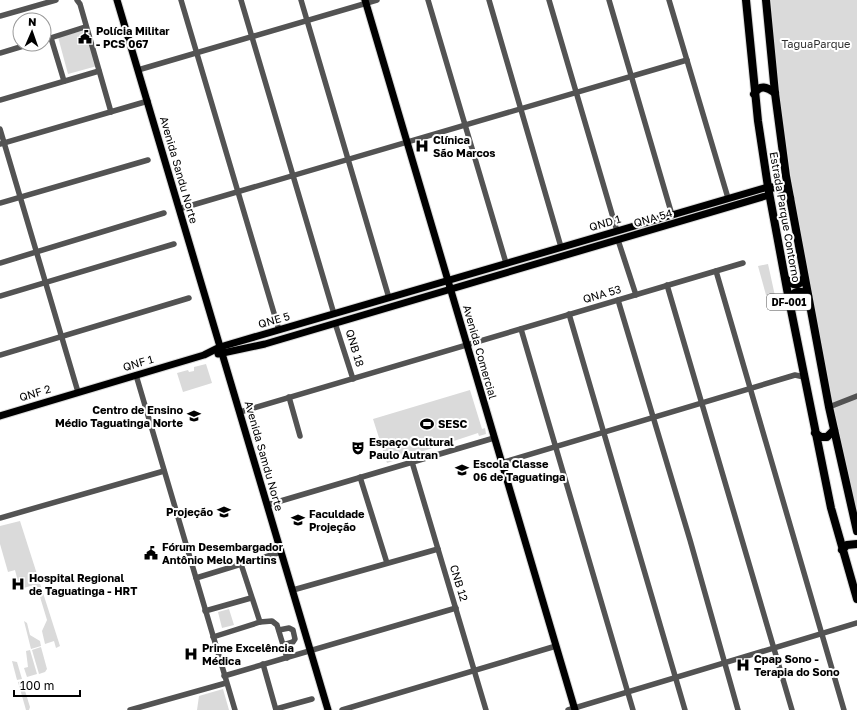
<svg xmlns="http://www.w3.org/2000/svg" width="857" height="710" font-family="'Golos Text',sans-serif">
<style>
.green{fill:#dadada}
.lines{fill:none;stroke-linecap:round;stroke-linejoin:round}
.major-casing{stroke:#dbdbdb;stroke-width:9}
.highway-casing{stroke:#dbdbdb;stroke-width:10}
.minor{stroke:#535353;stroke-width:5.5}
.major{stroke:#000;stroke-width:7}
.highway{stroke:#000;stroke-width:8}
.labels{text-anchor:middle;stroke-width:4;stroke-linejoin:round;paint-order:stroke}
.shield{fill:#fff;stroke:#4c4c4c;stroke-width:1}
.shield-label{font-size:10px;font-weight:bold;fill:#000}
.poi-label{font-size:11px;font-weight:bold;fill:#000;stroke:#fff;text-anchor:start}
.park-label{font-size:11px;fill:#313131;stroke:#fff}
.street-label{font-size:11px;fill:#000;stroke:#fff}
</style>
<rect width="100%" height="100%" fill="#fff"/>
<g class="green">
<path d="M771 0H857V510L847 473C816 315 781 160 771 0Z"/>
<path d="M86 30 97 66 68 74 58 37Z"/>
<path d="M768 264 777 305 769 306 758 266Z"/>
<path d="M206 364 212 383 183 392 177 373 188 370 189 372 194 371V367Z"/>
<path d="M470 390 482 429 485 428 486 434 479 436 478 433 469 436 387 463 373 419Z"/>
<path d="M20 521 60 646 56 648 54 641 45 644 42 631 47 620 37 587 34 585 20 589 15 570 8 572 0 544V526Z"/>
<path d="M229 609 234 625 222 628 218 612Z"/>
<path d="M24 621 27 623 30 635 40 641 41 646 31 649Z"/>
<path d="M41 647 47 669 45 672 39 674 32 650Z"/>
<path d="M30 650 37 674 27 677 24 668 28 667 26 651Z"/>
<path d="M12 661 17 662 22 679 17 680Z"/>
<path d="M22 681 30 707 29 710H26L18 682Z"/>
<path d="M223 689 229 710H197L199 696 192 698Z"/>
</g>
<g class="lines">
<g class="major-casing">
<g id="major">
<path d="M117 0 328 710"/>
<path d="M365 0 575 710"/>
<path d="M218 354 265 344 769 195"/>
<path d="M0 416 204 355 220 347 768 187"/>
</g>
</g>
<g class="highway-casing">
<g id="highway">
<path d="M746 0 758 121 768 187 789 300 831 508 857 599"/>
<path d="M766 0 775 93 786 176 829 407 857 531"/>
<path d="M754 94C760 84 767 87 775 93"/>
<path d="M768 187 778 188 790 198"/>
<path d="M786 279C793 286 799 287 804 278"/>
<path d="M789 300C793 291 801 289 808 296"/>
<path d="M815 433 821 437H827L834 430"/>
<path d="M842 550 847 545 857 544"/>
</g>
</g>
<g class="minor">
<path d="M77 0 80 4 111 112"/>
<path d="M181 0 279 330"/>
<path d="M241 0 334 314"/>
<path d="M301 0 389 298"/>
<path d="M428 0 506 263"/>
<path d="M489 0 561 247"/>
<path d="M549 0 617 231"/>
<path d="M609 0 672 215"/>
<path d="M669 0 728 198"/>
<path d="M0 16 56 0"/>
<path d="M51 38 64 81"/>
<path d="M44 40 85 27"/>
<path d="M0 53 30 44"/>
<path d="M138 70 377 0"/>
<path d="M0 100 99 71"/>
<path d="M0 129 78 392"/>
<path d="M0 144 148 101"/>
<path d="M0 203 148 160"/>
<path d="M179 209 687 60"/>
<path d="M618 240 636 295"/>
<path d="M0 263 164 213"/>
<path d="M716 271 844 710"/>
<path d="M667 285 792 710"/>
<path d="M0 296 174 244"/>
<path d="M618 300 690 540 738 710"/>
<path d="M569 314 685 710"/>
<path d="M335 323 353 379"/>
<path d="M521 329 633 710"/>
<path d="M0 355 189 298"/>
<path d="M136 375 235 710"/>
<path d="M289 397 300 436"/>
<path d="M829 407 857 396"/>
<path d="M240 412 743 263"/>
<path d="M412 462 486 710"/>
<path d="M501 463 795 375 804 377"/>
<path d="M360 477 387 563"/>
<path d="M267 505 494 438"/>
<path d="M0 518 164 471"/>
<path d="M241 564 260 622"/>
<path d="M196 578 281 552"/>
<path d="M293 590 438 549"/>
<path d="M205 611 251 598"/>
<path d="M279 630 289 628 293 630 295 639 293 642 283 645"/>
<path d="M213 637 260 622 272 621 277 625 287 658"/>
<path d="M263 664 276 710"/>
<path d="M224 676 456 608"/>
<path d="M276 709 312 699"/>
<path d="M130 710 226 683"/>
<path d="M342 710 556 646"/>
<path d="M568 710 857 623"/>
</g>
<use href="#major" class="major"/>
<use href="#highway" class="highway"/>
</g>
<defs>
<g id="civic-bare" transform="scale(1.08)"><path d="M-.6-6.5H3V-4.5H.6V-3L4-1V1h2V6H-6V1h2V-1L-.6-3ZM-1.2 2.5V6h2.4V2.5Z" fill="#000" stroke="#fff" stroke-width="2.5" paint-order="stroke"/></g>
<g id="hospital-bare" transform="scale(1.08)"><path d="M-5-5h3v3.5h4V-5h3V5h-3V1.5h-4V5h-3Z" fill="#000" stroke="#fff" stroke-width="2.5" paint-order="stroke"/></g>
<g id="school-bare" transform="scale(1.08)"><path d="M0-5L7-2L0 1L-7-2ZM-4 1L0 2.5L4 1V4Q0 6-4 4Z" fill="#000" stroke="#fff" stroke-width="2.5" paint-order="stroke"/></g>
<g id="stadium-bare" transform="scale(1.08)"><path d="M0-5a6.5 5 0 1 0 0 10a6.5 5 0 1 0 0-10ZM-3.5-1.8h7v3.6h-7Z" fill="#000" stroke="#fff" stroke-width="2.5" paint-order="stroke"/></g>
<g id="theatre-bare" transform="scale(1.08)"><path d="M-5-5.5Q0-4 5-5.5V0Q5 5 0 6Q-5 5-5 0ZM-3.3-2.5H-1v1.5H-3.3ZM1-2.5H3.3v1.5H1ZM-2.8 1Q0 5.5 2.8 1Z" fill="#000" stroke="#fff" stroke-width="2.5" paint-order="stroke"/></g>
<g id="university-bare" transform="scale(1.08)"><path d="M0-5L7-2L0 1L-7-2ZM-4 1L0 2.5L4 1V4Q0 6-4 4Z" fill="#000" stroke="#fff" stroke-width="2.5" paint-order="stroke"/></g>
</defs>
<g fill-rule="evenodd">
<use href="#civic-bare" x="85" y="37"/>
<use href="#hospital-bare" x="422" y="146"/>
<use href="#school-bare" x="194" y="416"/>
<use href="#stadium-bare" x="427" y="424"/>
<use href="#theatre-bare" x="358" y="448"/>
<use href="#school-bare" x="462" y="470"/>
<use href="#school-bare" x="224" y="512"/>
<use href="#university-bare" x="298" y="520"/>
<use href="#civic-bare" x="151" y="553"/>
<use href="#hospital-bare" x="18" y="584"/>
<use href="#hospital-bare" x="191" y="654"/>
<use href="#hospital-bare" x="743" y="665"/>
</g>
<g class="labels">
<rect class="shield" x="767" y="294" width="44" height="16" rx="3"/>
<g class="shield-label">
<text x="789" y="306">DF-001</text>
</g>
<g class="poi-label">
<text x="96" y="35">Polícia Militar<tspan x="96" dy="13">- PCS 067</tspan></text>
<text x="433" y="144">Clínica<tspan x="433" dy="13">São Marcos</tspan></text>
<text x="183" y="414" text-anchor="end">Centro de Ensino<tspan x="183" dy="13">Médio Taguatinga Norte</tspan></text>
<text x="438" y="428">SESC</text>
<text x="369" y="446">Espaço Cultural<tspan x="369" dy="13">Paulo Autran</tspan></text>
<text x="473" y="468">Escola Classe<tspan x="473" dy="13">06 de Taguatinga</tspan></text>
<text x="213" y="516" text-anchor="end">Projeção</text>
<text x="309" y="518">Faculdade<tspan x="309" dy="13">Projeção</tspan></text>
<text x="162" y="551">Fórum Desembargador<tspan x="162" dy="13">Antônio Melo Martins</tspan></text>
<text x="29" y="582">Hospital Regional<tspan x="29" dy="13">de Taguatinga - HRT</tspan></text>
<text x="202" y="652">Prime Excelência<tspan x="202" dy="13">Médica</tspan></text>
<text x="754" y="663">Cpap Sono -<tspan x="754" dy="13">Terapia do Sono</tspan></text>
</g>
<g class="park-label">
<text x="816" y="48">TaguaParque</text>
</g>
<g class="street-label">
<text transform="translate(179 170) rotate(74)" y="4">Avenida Sandu Norte</text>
<text transform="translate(785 217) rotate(80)" y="4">Estrada Parque Contorno</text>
<text transform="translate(653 218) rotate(-16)" y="4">QNA 54</text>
<text transform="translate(605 223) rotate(-16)" y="4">QND 1</text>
<text transform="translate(602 294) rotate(-16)" y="4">QNA 53</text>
<text transform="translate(274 320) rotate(-16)" y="4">QNE 5</text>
<text transform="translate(355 348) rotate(73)" y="4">QNB 18</text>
<text transform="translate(480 352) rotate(74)" y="4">Avenida Comercial</text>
<text transform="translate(138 363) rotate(-16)" y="4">QNF 1</text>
<text transform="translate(35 393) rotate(-17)" y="4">QNF 2</text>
<text transform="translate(264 456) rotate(74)" y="4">Avenida Samdu Norte</text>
<text transform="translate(459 583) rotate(73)" y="4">CNB 12</text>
</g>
</g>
<g transform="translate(32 32) rotate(2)"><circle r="19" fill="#ffffff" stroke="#999999"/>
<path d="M0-3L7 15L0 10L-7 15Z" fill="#000000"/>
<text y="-6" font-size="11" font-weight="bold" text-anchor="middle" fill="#000000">N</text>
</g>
<path d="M14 690v6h66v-6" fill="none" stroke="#000000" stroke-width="2"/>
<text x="20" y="690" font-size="12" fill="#000000" stroke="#ffffff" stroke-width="3" paint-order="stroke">100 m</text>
</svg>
